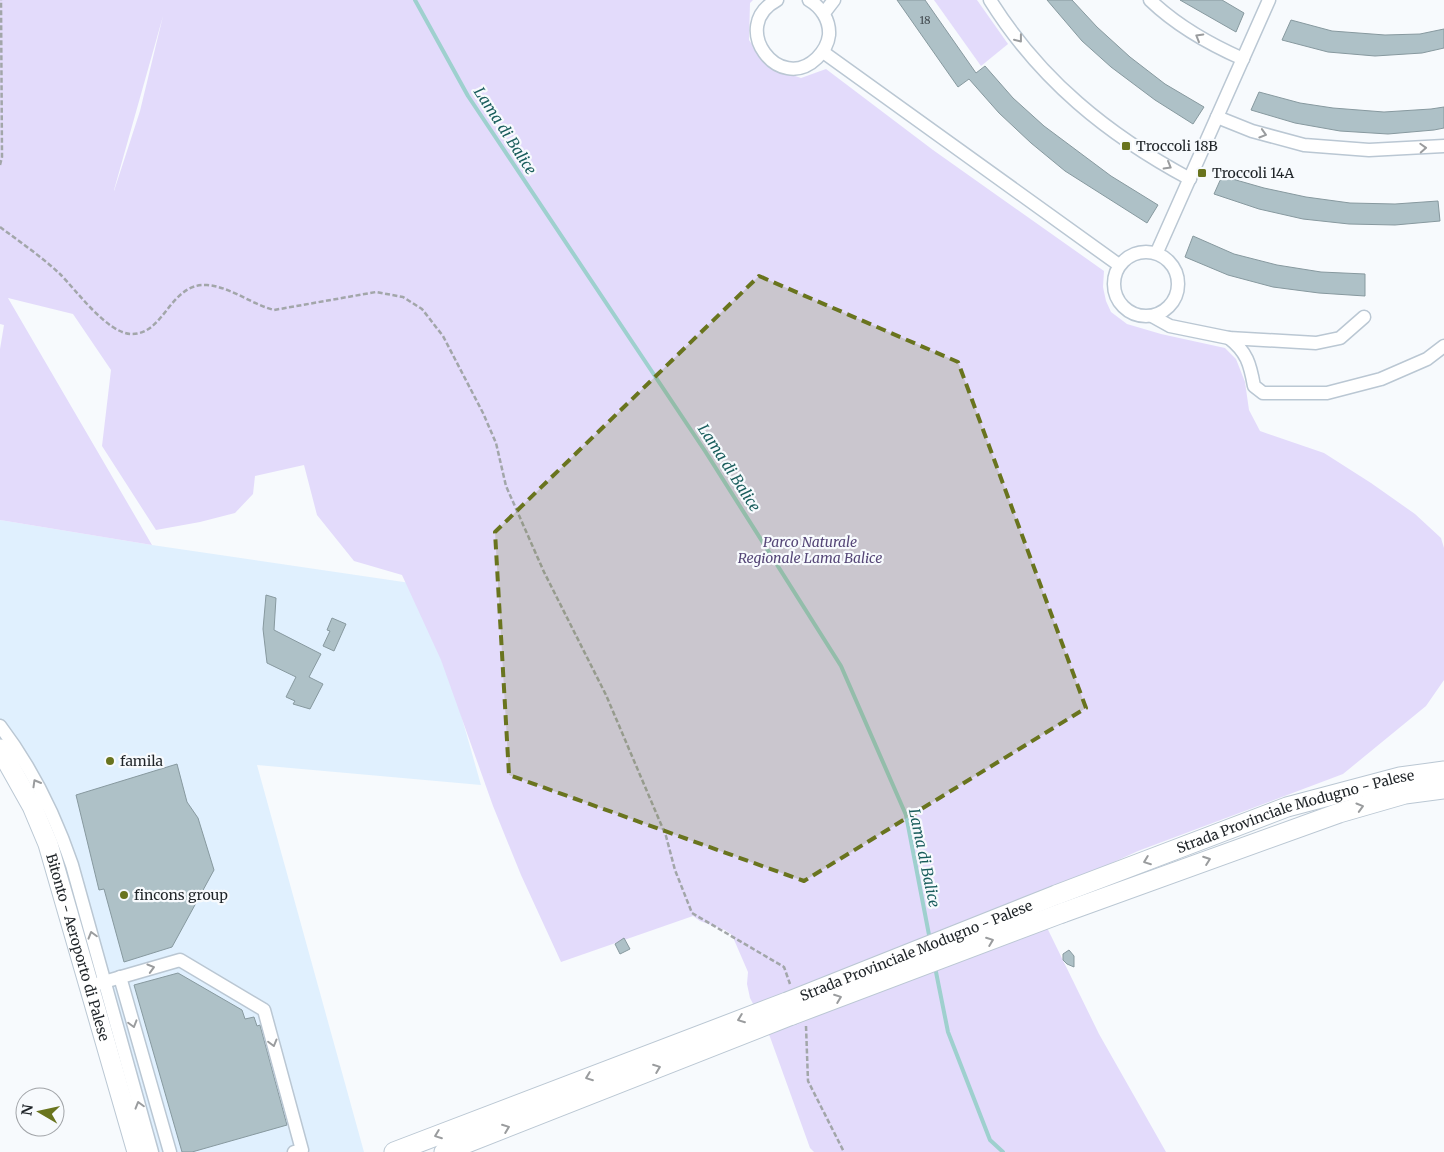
<svg xmlns="http://www.w3.org/2000/svg" width="1444" height="1152" font-family="Merriweather,serif">
<style>
.built{fill:#e0f0fe}
.green{fill:#e3dbfb;fill-rule:evenodd}
.lines{fill:none;stroke-linecap:round;stroke-linejoin:round}
.stream{stroke:#9ed0ce;stroke-width:4}
.building{fill:#aec1c7;stroke:#87999f}
.minor-casing{stroke:#bac7d3;stroke-width:15}
.secondary-casing{stroke:#bac7d3;stroke-width:21}
.path{stroke:#a2a6a9;stroke-width:2.5;stroke-dasharray:5 2.5;stroke-linecap:butt}
.minor{stroke:#fff;stroke-width:12}
.secondary{stroke:#fff;stroke-width:19}
.secondary-bridge-casing{stroke:#bac7d3;stroke-width:21;stroke-linecap:butt}
.secondary-bridge{stroke:#fff;stroke-width:19}
.oneway{stroke:#9a9c9e}
.marked{fill:#69741e;fill-opacity:0.2;stroke:#69741e;stroke-width:4;stroke-dasharray:10 6;stroke-linejoin:round}
.poi-dot{fill:#69741e;stroke:#f7fafd;stroke-width:2}
.labels{text-anchor:middle;stroke-width:4.5;stroke-linejoin:round;paint-order:stroke}
.number-label{font-size:11px;fill:#434b50}
.poi-label{font-size:14px;fill:#1f2428;stroke:#f7fafd;text-anchor:start}
.park-label{font-size:14px;font-style:italic;fill:#554677;stroke:#f7fafd}
.street-label{font-size:14px;fill:#1f2428;stroke:#f7fafd}
.water-label{font-size:15px;font-style:italic;fill:#195d5c;stroke:#f7fafd}
</style>
<rect width="100%" height="100%" fill="#f7fafd"/>
<path class="built" d="M0 520 152 545 424 585 481 785 257 765 364 1152H148L68 876 50 827 0 734Z"/>
<g class="green">
<path d="M0 0H753L750 3 749 40 767 66 801 78 826 69 933 150 1104 271 1103 287 1106 301 1111 312 1127 324 1161 334 1225 348 1236 359 1245 382 1249 410 1260 431 1324 453 1371 483 1415 514 1441 538 1444 548V680L1426 706 1343 774 1138 851 1033 899 1099 1034 1166 1152H814L810 1148 770 1037 750 998 747 984 748 972 732 935 725 930 700 921 693 916 561 962 521 875 493 806 441 660 402 575 354 561 317 515 304 465 255 476 253 494 235 513 200 522 156 530 102 446 111 370 73 314 8 298 152 545 0 520V349L4 325 0 324ZM163 16 140 111 114 191V190Z"/>
<path d="M934 0H977L1008 44 981 66Z"/>
</g>
<g class="lines">
<g class="stream">
<path d="M415 0 468 96 705 451 841 666 906 815 930 940"/>
<path d="M935 967 948 1032 990 1140 1003 1152"/>
</g>
</g>
<g class="building">
<path d="M897 0H925L976 73 985 66 1013 98 1044 126 1111 176 1158 205 1147 223 1065 171 1031 143 999 113 969 79 958 87Z"/>
<path d="M1047 0H1072L1097 27 1130 57 1165 84 1204 107 1193 124 1155 100 1111 67 1082 41Z"/>
<path d="M1180 0H1222L1244 13 1236 32Z"/>
<path d="M1291 20 1332 31 1385 35 1420 34 1444 29V48L1422 53 1375 56 1328 52 1282 40Z"/>
<path d="M1259 92 1300 103 1333 108 1384 112 1431 109 1444 107V128L1434 130 1388 134 1340 131 1295 123 1251 110Z"/>
<path d="M1222 176 1264 188 1306 197 1350 203 1395 204 1438 201 1440 221 1395 225 1349 224 1303 219 1259 209 1214 194Z"/>
<path d="M1193 236 1234 254 1277 265 1321 272 1365 274V296L1319 293 1273 287 1228 275 1185 257Z"/>
<path d="M266 595 276 598 274 630 321 654 309 677 323 684 310 709 293 704 295 701 286 697 296 677 267 663 263 629Z"/>
<path d="M332 618 346 624 334 651 323 646 330 631 327 630Z"/>
<path d="M177 764 187 802 198 818 214 870 172 947 124 962 104 889 99 890 76 795Z"/>
<path d="M624 938 630 949 620 954 615 944Z"/>
<path d="M1069 950 1074 956V967L1067 964 1063 960V954Z"/>
<path d="M178 973 242 1010 245 1019 254 1017 257 1026 260 1025 287 1125 192 1152H182L134 985Z"/>
</g>
<g class="lines">
<g class="minor-casing">
<g id="minor">
<path d="M777 0C728 26 779 95 817 58 823 52 828 44 829 35 830 20 821 7 809 0"/>
<path d="M990 0C1040 80 1108 135 1190 179"/>
<path d="M1150 0C1177 26 1209 44 1243 59"/>
<path d="M824 13 834 0"/>
<path d="M823 52 1119 265"/>
<path d="M1217 117 1252 131 1304 145 1369 150 1444 146"/>
<circle cx="1146" cy="284" r="32"/>
<path d="M1157 252 1269 0"/>
<path d="M1152 316 1170 326 1229 338 1316 343 1340 338 1364 317"/>
<path d="M1229 338C1247 352 1250 364 1254 386L1263 393H1327L1381 379 1427 359 1444 346"/>
<path d="M0 726C32 768 55 815 72 865L152 1152"/>
<path d="M120 977 170 1152"/>
<path d="M97 984 180 960 264 1010 302 1150 294 1152"/>
</g>
</g>
<g class="secondary-casing">
<g id="secondary">
<path id="s1" d="M0 749 32 806 48 844 137 1152"/>
<path id="s2" d="M1056 895 1287 807 1400 777 1444 771"/>
<path d="M1062 913 1339 813 1405 794 1444 789"/>
<path d="M394 1152 787 1002"/>
<path d="M444 1152 792 1015"/>
</g>
</g>
<g class="path">
<path d="M0 165 2 157 1 0"/>
<path d="M0 227C20 242 42 257 60 274 76 290 107 333 131 334 165 335 169 283 207 285 231 287 251 304 274 310L376 292 403 297 422 309 443 336 483 413 496 443 506 486 544 572 606 695 666 836 675 870 692 913 784 967 790 984"/>
<path d="M806 1026 808 1081 844 1152"/>
</g>
<use href="#minor" class="minor"/>
<use href="#secondary" class="secondary"/>
<g class="secondary-bridge-casing">
<g id="secondary-bridge">
<path id="s3" d="M787 1002 1056 895"/>
<path d="M792 1015 1062 913"/>
</g>
</g>
<use href="#secondary-bridge" class="secondary-bridge"/>
</g>
<defs><path id="oneway-chevron" d="M-2-3.5L2.5 0L-2 3.5" fill="none" stroke-width="1.6" stroke-linecap="round" stroke-linejoin="round" transform="scale(1.25)"/></defs>
<g class="oneway">
<use href="#oneway-chevron" transform="translate(1199 37) rotate(-150)"/>
<use href="#oneway-chevron" transform="translate(1019 39) rotate(52)"/>
<use href="#oneway-chevron" transform="translate(1263 134) rotate(17)"/>
<use href="#oneway-chevron" transform="translate(1423 148) rotate(-3)"/>
<use href="#oneway-chevron" transform="translate(1168 166) rotate(30)"/>
<use href="#oneway-chevron" transform="translate(36 783) rotate(-120)"/>
<use href="#oneway-chevron" transform="translate(1360 807) rotate(-16)"/>
<use href="#oneway-chevron" transform="translate(1207 860) rotate(-20)"/>
<use href="#oneway-chevron" transform="translate(1147 861) rotate(159)"/>
<use href="#oneway-chevron" transform="translate(92 935) rotate(-106)"/>
<use href="#oneway-chevron" transform="translate(990 941) rotate(-21)"/>
<use href="#oneway-chevron" transform="translate(151 968) rotate(-16)"/>
<use href="#oneway-chevron" transform="translate(838 998) rotate(-21)"/>
<use href="#oneway-chevron" transform="translate(741 1019) rotate(159)"/>
<use href="#oneway-chevron" transform="translate(133 1024) rotate(74)"/>
<use href="#oneway-chevron" transform="translate(273 1043) rotate(75)"/>
<use href="#oneway-chevron" transform="translate(657 1068) rotate(-21)"/>
<use href="#oneway-chevron" transform="translate(589 1077) rotate(159)"/>
<use href="#oneway-chevron" transform="translate(139 1105) rotate(-106)"/>
<use href="#oneway-chevron" transform="translate(506 1128) rotate(-21)"/>
<use href="#oneway-chevron" transform="translate(438 1135) rotate(159)"/>
</g>
<path class="marked" d="M759 276 958 362 1086 708 804 881 509 775 495 532Z"/>
<g class="poi-dot">
<rect x="1121" y="141" width="10" height="10" rx="2.5"/>
<rect x="1197" y="168" width="10" height="10" rx="2.5"/>
<circle cx="110" cy="761" r="5"/>
<circle cx="124" cy="895" r="5"/>
</g>
<g class="labels">
<g class="number-label">
<text x="925" y="24">18</text>
</g>
<g class="poi-label">
<text x="1136" y="151">Troccoli 18B</text>
<text x="1212" y="178">Troccoli 14A</text>
<text x="120" y="766">famila</text>
<text x="134" y="900">fincons group</text>
</g>
<g class="park-label">
<text x="810" y="547">Parco Naturale<tspan x="810" dy="16">Regionale Lama Balice</tspan></text>
</g>
<g class="street-label">
<text dy="5" stroke="none"><textPath href="#s2" startOffset="254">Strada Provinciale Modugno - Palese</textPath></text>
<text dy="5" stroke="none"><textPath href="#s1" startOffset="214">Bitonto - Aeroporto di Palese</textPath></text>
<text dy="5" stroke="none"><textPath href="#s3" startOffset="139">Strada Provinciale Modugno - Palese</textPath></text>
</g>
<g class="water-label">
<text transform="translate(505 131) rotate(57)" y="5">Lama di Balice</text>
<text transform="translate(729 468) rotate(57)" y="5">Lama di Balice</text>
<text transform="translate(924 858) rotate(78)" y="5">Lama di Balice</text>
</g>
</g>
<g transform="translate(40 1112) rotate(279)"><circle r="24" fill="#f7fafd" stroke="#a1a4a8"/>
<path d="M0-4L9 19L0 12L-9 19Z" fill="#69741e"/>
<text y="-8" font-size="14" font-weight="bold" text-anchor="middle" fill="#1f2428">N</text>
</g>
</svg>
